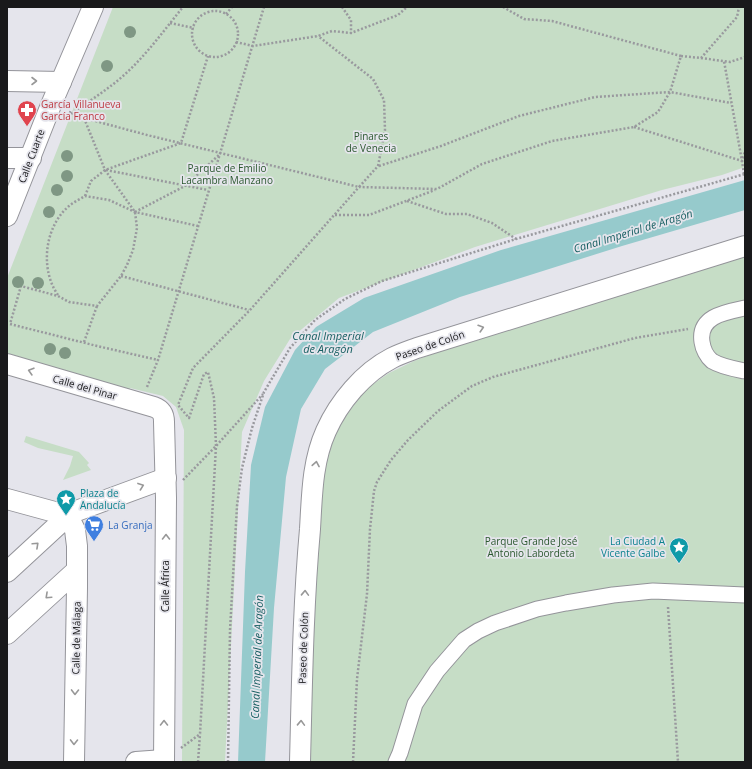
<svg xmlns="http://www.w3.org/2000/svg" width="752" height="769" font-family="'Open Sans',sans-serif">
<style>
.green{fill:#c6ddc6}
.water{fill:#96cacc}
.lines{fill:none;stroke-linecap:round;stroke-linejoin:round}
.pedestrian-casing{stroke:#94949a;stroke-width:17}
.minor-casing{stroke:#94949a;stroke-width:22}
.path{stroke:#99999e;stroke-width:2.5;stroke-dasharray:2 2;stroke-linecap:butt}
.pedestrian{stroke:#fff;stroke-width:15}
.minor{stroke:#fff;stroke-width:20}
.tree{fill:#7f9784}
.oneway{stroke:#989898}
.labels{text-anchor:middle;stroke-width:3.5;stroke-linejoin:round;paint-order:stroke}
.health-label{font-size:10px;fill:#be3a42;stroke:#e5e5ec;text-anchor:start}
.park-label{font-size:10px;fill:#2b582f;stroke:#e5e5ec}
.street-label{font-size:10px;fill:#19191b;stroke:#e5e5ec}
.culture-label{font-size:10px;fill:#0d838f;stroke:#e5e5ec;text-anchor:start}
.shop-label{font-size:10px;fill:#366cbe;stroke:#e5e5ec;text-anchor:start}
.water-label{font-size:11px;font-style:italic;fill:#165e61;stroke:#e5e5ec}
</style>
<rect width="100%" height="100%" fill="#e5e5ec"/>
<g class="green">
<path d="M113 7H745V167L722 175 662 190 475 247 339 298 290 339 264 381 242 432 225 762H182L184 430 176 407 163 396 130 388 129 392 7 356V278Z"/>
<path d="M745 252V762H305L321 463 335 430 366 389 389 373 414 361 475 338Z"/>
<path d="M26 436 79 452 89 463 87 465 91 470 63 480 70 466 73 456 38 448 24 442Z"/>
</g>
<path class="water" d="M745 180V210L622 246 460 297 373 332 325 369 301 409 286 477 274 608 265 762H238L245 572 251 465 265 407 295 350 316 327 364 298 501 250Z"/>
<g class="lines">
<g class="pedestrian-casing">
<g id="pedestrian">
<path d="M745 308C726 312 698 316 702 342 703 349 707 357 712 361 722 367 735 369 745 371"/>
<path d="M396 762 400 753 415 704 437 671 457 648 464 640 478 631 495 623 537 609 566 603 613 595 653 591 745 595"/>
</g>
</g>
<g class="minor-casing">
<g id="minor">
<path d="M7 81 61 82"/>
<path d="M7 158H31"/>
<path d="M7 216 51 105 93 7"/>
<path d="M7 364 154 407C162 410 164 414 164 422L166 498 164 762"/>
<path d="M7 499 62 514 70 520 75 530 77 546V588L74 762"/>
<path d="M7 572 71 513 166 478"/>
<path d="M7 634 77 570"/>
<path d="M136 762 164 760"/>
<path d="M300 762C302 684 303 607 310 529 312 496 312 462 326 431 339 402 363 373 392 358 400 354 409 351 417 348L745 246"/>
</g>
</g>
<g class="path">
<path d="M342 7 351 20V33"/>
<path d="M503 7 524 19 552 21 681 56"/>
<circle cx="215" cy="34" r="23"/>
<path d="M226 14 232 7"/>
<path d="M170 23 194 28"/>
<path d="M236 42 253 46 318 36 332 31 351 33 398 15 407 7"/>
<path d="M701 58 730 62 745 57"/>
<path d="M69 112 84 118 147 135 359 187 378 166 385 130 384 100 373 79 318 36"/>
<path d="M71 114C85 104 99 95 112 85 140 64 161 34 183 7"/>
<path d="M84 118 105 170 135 212 137 228 133 250 127 265 121 276 97 306 69 302 58 296 21 286 10 324 97 346 158 360"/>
<path d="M634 127 742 161 724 61"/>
<path d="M379 166 441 146 519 116 595 97 670 92 731 103"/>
<path d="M106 170 208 190"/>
<path d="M744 174 742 161 745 151"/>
<path d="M85 196 91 181 105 170 181 143 208 56"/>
<path d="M407 201 446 214H467L492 223 516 239"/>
<path d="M135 212 185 186 220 154"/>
<path d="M335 215H369L435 190"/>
<path d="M121 276 249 310"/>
<path d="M58 295C40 270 44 227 69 206 74 202 80 199 85 196L109 200 135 212 198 226"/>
<path d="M84 342 97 306"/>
<path d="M147 387 158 360 264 7"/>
<path d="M183 480 216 446 263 394"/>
<path d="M668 607 678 762"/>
<path d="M181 748 200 734 216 446 214 398 208 372 204 374 189 418 178 405 193 368 250 310 359 187 437 189 482 164 552 141 634 127 658 112 670 92 681 56 701 58 737 17 739 7"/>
<path d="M198 762 200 734"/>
<path d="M228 762 230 630 237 506 242 468 252 428 264 392 290 348 315 320 345 299 382 281 516 239 745 174"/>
<path d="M353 762 357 679 367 594 370 529 374 491 377 482 391 460 408 440 438 411 472 386 493 377 635 338 688 329"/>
</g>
<use href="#pedestrian" class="pedestrian"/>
<use href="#minor" class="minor"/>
</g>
<g class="tree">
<circle cx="130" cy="32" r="6"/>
<circle cx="107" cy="66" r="6"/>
<circle cx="67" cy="156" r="6"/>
<circle cx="67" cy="176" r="6"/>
<circle cx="57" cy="190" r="6"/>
<circle cx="49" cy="212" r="6"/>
<circle cx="18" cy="282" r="6"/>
<circle cx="38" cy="283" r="6"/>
<circle cx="50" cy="349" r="6"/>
<circle cx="65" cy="353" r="6"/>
</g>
<defs><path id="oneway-chevron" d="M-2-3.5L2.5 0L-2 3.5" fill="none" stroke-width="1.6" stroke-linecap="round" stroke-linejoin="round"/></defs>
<g class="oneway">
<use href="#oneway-chevron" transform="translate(34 81)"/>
<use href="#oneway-chevron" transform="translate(481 328) rotate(-17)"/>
<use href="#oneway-chevron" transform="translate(31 371) rotate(-164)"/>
<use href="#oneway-chevron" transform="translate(316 464) rotate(-80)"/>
<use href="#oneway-chevron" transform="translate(141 486) rotate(-20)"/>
<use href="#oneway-chevron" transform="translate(166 537) rotate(-90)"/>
<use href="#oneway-chevron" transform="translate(36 545) rotate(-43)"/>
<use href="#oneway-chevron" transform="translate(305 593) rotate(-88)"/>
<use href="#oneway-chevron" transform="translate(48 596) rotate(137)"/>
<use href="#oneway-chevron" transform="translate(75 692) rotate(91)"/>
<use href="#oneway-chevron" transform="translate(164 723) rotate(-90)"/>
<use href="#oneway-chevron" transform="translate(301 723) rotate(-88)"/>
<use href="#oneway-chevron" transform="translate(74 742) rotate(91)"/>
</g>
<defs>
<g id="pharmacy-pin" transform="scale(1)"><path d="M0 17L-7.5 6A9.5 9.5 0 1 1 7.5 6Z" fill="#e0444e" stroke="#e5e5ec"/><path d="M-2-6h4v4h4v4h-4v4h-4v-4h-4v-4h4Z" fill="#fff"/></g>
<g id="sight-pin" transform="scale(1)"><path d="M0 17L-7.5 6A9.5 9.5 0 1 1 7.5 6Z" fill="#0f9aa8" stroke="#e5e5ec"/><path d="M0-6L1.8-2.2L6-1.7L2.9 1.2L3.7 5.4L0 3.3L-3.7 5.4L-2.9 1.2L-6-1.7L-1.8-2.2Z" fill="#fff"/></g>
<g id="supermarket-pin" transform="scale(1)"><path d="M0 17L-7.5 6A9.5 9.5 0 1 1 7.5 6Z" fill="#3f7fe0" stroke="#e5e5ec"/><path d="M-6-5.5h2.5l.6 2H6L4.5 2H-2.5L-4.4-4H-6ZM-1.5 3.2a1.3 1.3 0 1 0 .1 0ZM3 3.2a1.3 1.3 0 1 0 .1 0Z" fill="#fff"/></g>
</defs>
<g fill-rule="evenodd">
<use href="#pharmacy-pin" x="27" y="110"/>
<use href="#sight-pin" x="66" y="499"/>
<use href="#supermarket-pin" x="94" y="525"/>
<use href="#sight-pin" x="679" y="547"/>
</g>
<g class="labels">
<g class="health-label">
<text x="41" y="108">García Villanueva<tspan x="41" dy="12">García Franco</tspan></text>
</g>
<g class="park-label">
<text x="371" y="140">Pinares<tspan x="371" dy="12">de Venecia</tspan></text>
<text x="227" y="172">Parque de Emilio<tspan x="227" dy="12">Lacambra Manzano</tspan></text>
<text x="531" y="545">Parque Grande José<tspan x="531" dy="12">Antonio Labordeta</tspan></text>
</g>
<g class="street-label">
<text transform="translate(31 156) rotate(-69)" y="4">Calle Cuarte</text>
<text transform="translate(430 345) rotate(-19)" y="4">Paseo de Colón</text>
<text transform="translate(85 387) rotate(16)" y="4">Calle del Pinar</text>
<text transform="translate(165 586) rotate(-90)" y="4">Calle África</text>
<text transform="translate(76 638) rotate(-89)" y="4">Calle de Málaga</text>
<text transform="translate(303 648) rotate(-88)" y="4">Paseo de Colón</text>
</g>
<g class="culture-label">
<text x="80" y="497">Plaza de<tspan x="80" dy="12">Andalucía</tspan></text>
<text x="665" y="545" text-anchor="end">La Ciudad A<tspan x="665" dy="12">Vicente Galbe</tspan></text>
</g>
<g class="shop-label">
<text x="108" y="529">La Granja</text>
</g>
<g class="water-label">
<text transform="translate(633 231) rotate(-17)" y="4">Canal Imperial de Aragón</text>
<text x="328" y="340">Canal Imperial<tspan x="328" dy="13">de Aragón</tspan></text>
<text transform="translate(257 657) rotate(-88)" y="4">Canal Imperial de Aragón</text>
</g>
</g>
<rect width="752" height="769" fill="none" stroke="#19191b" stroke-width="16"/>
</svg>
